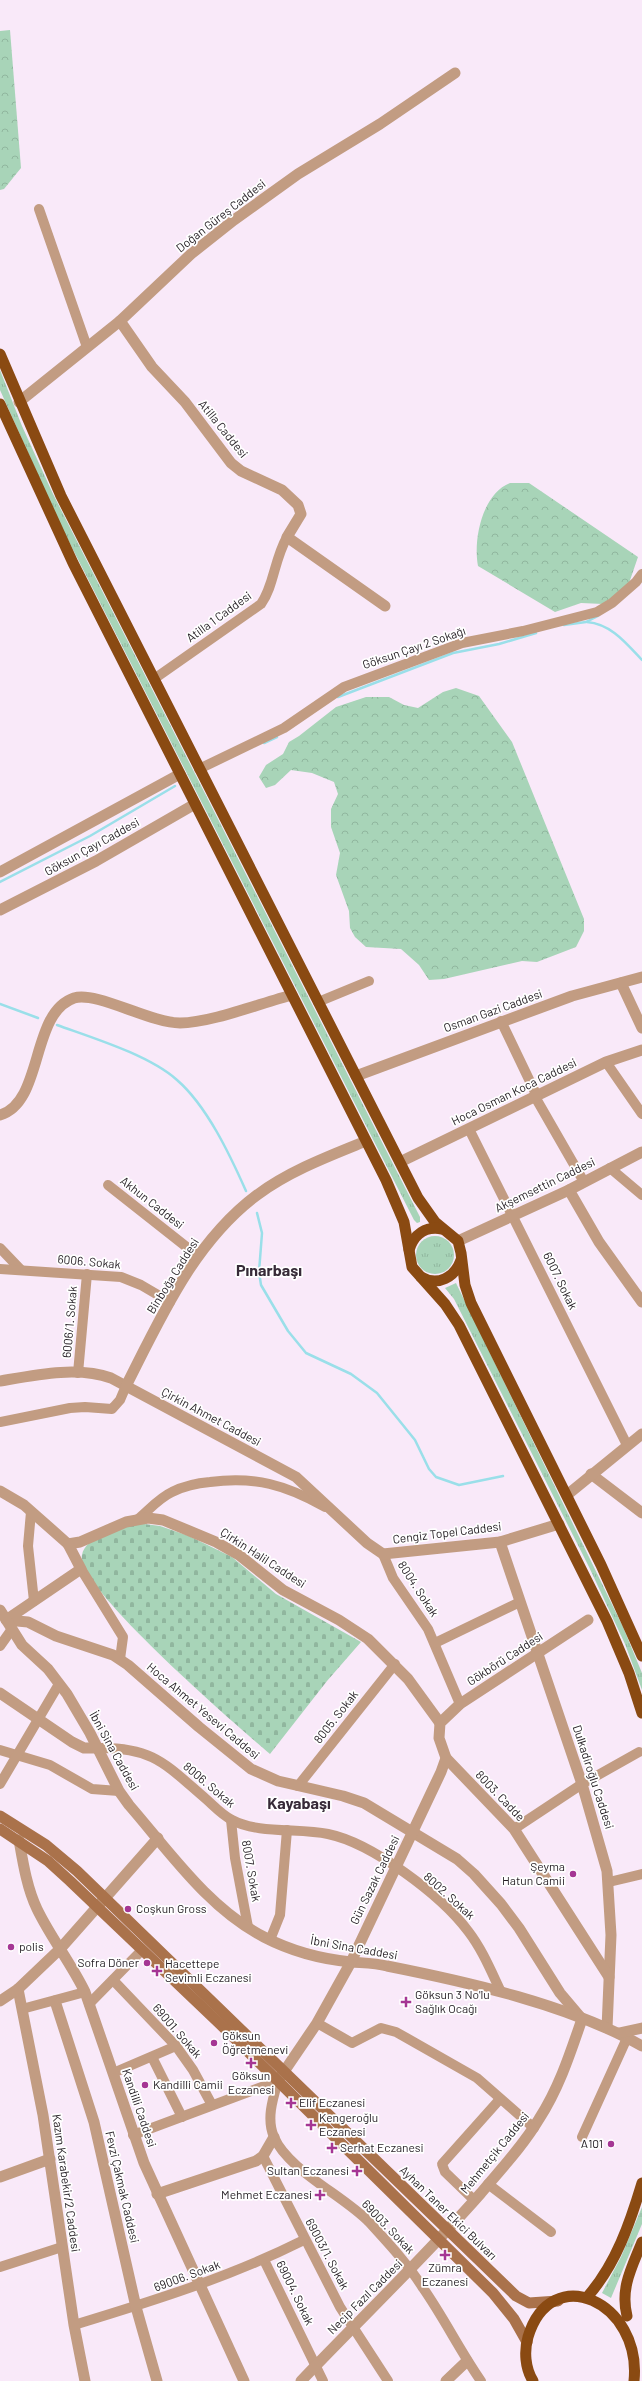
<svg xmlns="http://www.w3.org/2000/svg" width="642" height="2381" font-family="Barlow,sans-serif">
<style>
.grass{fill:url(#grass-tufts)}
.forest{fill:url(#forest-crowns)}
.cemetery{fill:url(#cemetery-stones)}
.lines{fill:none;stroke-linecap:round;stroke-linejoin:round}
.stream{stroke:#9adfe9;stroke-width:2.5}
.minor{stroke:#c29c82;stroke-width:10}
.tertiary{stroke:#c29c82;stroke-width:11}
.secondary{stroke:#aa724b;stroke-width:11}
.trunk{stroke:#8a4a12;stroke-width:11}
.poi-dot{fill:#a53694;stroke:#fff;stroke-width:1.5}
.labels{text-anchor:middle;stroke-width:3.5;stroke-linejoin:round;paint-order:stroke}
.street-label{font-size:12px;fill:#241e24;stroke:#fff}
.poi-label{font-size:12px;fill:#241e24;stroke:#fff;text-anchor:start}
.district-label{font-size:16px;font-weight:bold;fill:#372b38;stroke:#fff}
</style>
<defs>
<pattern id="grass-tufts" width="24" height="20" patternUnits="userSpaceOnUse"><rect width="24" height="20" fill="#a8d4b8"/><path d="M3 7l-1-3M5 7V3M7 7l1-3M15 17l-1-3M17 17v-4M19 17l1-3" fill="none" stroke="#90b69e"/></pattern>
<pattern id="forest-crowns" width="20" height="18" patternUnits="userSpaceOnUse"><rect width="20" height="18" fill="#a8d4b8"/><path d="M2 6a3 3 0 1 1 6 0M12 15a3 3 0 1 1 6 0" fill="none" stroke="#90b69e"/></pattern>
<pattern id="cemetery-stones" width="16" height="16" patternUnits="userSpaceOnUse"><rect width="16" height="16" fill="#a8d4b8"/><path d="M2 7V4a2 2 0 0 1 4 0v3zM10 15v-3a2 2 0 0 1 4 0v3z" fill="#90b69e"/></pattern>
</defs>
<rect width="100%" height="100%" fill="#f9e9f9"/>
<g class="grass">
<path d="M0 370 22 426 53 494 420 1217V1222L417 1223 414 1220 60 524 0 390Z"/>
<circle cx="435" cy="1255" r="19"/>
<path d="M456 1283 623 1627 642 1673V1690L625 1644 589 1567 454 1299 445 1288Z"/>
<path d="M642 2207V2224L611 2298 602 2293 621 2257Z"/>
</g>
<g class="forest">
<path d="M10 30 21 168 4 189 0 190V31Z"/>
<path d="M510 483H529L638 557 628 586 603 604 581 603 555 612 478 566C473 540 482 494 510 483Z"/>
<path d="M456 688 479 696 512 742 584 919V931L576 947 537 962 522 961 444 979 429 980 419 965 401 949 366 947 355 937 350 928 349 911 336 875 340 853 331 827V809L338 794 334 782 312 773 291 770 275 785 266 788 259 777 266 765 283 754 289 742 299 736 336 707 366 697H389L404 705 418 708 443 692Z"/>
</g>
<path class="cemetery" d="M137 1523 160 1526 189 1536 232 1557 276 1594 361 1642 327 1681 270 1754C242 1730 74 1586 82 1555 86 1535 121 1529 137 1523Z"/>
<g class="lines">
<g class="stream">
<path d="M587 622C611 624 626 643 642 660"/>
<path d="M564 625 586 622 598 616"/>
<path d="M338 697 453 653 499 644 536 633"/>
<path d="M264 743 277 737"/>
<path d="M0 882 90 836 175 786"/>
<path d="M0 1004 38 1018"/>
<path d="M57 1025C93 1038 149 1055 177 1080 207 1106 230 1155 246 1191"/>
<path d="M257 1213 262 1233 259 1272 261 1285 288 1331 306 1353 351 1374 377 1393 415 1440 429 1469 436 1477 459 1485 503 1476"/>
</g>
<g class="minor">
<path d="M39 209 87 347"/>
<path d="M154 679 261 604C274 586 274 560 287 537"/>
<path d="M199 769 284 728 344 687 462 643 523 631 597 612 612 603 636 582 642 574"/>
<path d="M318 1002 369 981"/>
<path d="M501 1021 536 1094"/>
<path d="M606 1062 642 1114"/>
<path d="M534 1095 584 1182"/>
<path d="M469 1129 627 1445"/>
<path d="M610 1168 642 1195"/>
<path d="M108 1185 198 1256"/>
<path d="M0 1248 21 1270"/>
<path d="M0 1269 121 1277 141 1285 170 1302"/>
<path d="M78 1373 87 1274"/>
<path d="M0 1422 70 1408 85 1407 112 1409 120 1400 126 1386"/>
<path d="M31 1512 28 1546 34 1601"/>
<path d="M138 1519C149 1510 159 1498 172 1492 184 1486 197 1483 210 1482 255 1476 286 1485 325 1507"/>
<path d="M383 1554 393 1578 428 1629 460 1704"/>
<path d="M81 1569 123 1637 120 1659"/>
<path d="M435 1643 520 1602"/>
<path d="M0 1646 12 1629"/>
<path d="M98 1748C154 1747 166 1765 206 1799 214 1806 222 1815 232 1820 258 1834 299 1828 328 1834 372 1843 441 1895 468 1931 482 1949 491 1971 501 1992"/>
<path d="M0 1750 50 1765 92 1789 119 1791"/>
<path d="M0 1784 59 1684"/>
<path d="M298 1786 395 1664"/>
<path d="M231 1820 235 1858 248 1927"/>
<path d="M514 1829 582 1784 639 1752"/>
<path d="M609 1882 642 1874"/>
<path d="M270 1940 280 1915 287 1830"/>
<path d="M113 1980 176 2046 193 2070 212 2105"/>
<path d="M89 2004 142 1950"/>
<path d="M22 2009 85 1992"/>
<path d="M317 2023 352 2043 381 2028 396 2032 477 2078 534 2128"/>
<path d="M152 2057 182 2117"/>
<path d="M113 2073 176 2046"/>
<path d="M278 2081C273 2098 266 2119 274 2137 288 2170 344 2196 369 2222 388 2243 408 2264 423 2288 444 2318 460 2351 481 2381"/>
<path d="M133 2135 278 2081"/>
<path d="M582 2137 627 2038"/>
<path d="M263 2156 340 2307 388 2381"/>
<path d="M488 2184 551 2232"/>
<path d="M474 2200 445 2172 442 2164 500 2099"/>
<path d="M264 2260 323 2381"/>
<path d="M0 2267 62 2247"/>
<path d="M74 2325C153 2301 230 2277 304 2240"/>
</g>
<g class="tertiary">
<path d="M120 321 152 367 185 402 231 463 241 471 282 490 298 505 301 514 287 537 385 606"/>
<path d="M19 402 120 321 191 254 234 220 298 174 380 124 455 73"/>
<path d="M0 872 180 774"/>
<path d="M0 910 96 861 195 804"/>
<path d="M621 983 642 1028"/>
<path d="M356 1076 572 996 642 977"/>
<path d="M0 1115C44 1102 30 1013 74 998 97 991 150 1023 180 1023 210 1023 261 1003 292 995"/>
<path d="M400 1162 606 1062 642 1050"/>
<path d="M569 1190 599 1242 642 1302"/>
<path d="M458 1241 569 1190 642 1152"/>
<path d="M0 1381C35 1375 77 1366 111 1378L296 1477 367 1543 383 1554 500 1542 559 1524"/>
<path d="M126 1386C161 1317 194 1242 257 1195 289 1171 329 1156 366 1141"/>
<path d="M591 1474 642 1513"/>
<path d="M0 1491 24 1505 68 1544 80 1542 126 1522 148 1518 163 1520 216 1542 239 1555 283 1590 339 1620 368 1639 408 1679 440 1723"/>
<path d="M567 1495 642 1434"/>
<path d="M500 1542 582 1784 607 1871 611 1935 607 2028"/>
<path d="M68 1544 81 1569 6 1620 28 1622 56 1636 113 1655 128 1665 199 1727 251 1769 278 1781 343 1796 364 1803 457 1859 474 1874 501 1904 519 1928 560 1993 582 2019C570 2054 559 2088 539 2119 523 2146 501 2169 481 2193 424 2258 361 2318 301 2381"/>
<path d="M0 1610 22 1645 48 1669 67 1694 90 1733 119 1791 129 1805C169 1851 208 1908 264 1937 291 1951 321 1959 351 1962 363 1963 375 1963 387 1966 468 1982 570 2005 642 2046"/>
<path d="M0 1693 72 1742 84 1748H98"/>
<path d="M446 1758 514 1829 609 1977"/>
<path d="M19 1840C23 1863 27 1888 37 1909 51 1938 71 1963 85 1992L144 2163 244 2381"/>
<path d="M18 1989 43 2115 74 2325 85 2381"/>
<path d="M0 2001 18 1989 60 1949 158 1838"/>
<path d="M55 2001 94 2122 136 2307 157 2381"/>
<path d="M619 2033 642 2028"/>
<path d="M279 2079 317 2023 351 1962 441 1772 446 1758 439 1738 440 1723 460 1704 588 1620"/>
<path d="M0 2177 50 2159"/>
<path d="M157 2194 256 2161 263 2156 274 2137"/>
<path d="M446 2381 467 2361"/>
</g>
<g class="secondary">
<path d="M0 1816 46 1845 77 1871 516 2296 529 2303 558 2301"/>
<path d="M0 1829 48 1861 70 1881 220 2024 493 2293 514 2319 527 2342"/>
</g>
<g class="trunk">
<path d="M0 354 61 496 418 1198 435 1222 458 1241 461 1253 465 1285 471 1303 601 1565 642 1656"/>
<path d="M0 404 73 563 386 1180 404 1222 412 1267 445 1304 459 1325 607 1621 629 1673 642 1713"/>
<path d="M409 1250C414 1234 426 1226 442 1229"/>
<path d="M421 1277C438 1287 455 1277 461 1260"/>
<path d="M588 2296C616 2264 630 2223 642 2183"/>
<path d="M627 2316C620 2288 632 2267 642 2242"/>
<path d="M533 2381C525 2368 524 2351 528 2337 551 2260 642 2302 634 2381"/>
</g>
</g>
<g class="poi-dot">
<circle cx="573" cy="1874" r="4"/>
<circle cx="128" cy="1909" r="4"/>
<circle cx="11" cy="1947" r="4"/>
<circle cx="147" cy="1963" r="4"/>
<path d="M155 1965h4v4h4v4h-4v4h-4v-4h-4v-4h4z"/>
<path d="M404 1996h4v4h4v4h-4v4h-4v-4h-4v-4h4z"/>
<circle cx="214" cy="2043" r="4"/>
<path d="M249 2057h4v4h4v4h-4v4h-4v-4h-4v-4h4z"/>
<circle cx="145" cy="2085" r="4"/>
<path d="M289 2097h4v4h4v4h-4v4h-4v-4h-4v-4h4z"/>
<path d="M309 2119h4v4h4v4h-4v4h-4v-4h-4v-4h4z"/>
<circle cx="611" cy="2144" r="4"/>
<path d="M330 2142h4v4h4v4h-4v4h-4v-4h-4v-4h4z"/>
<path d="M355 2165h4v4h4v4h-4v4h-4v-4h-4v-4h4z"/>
<path d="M318 2189h4v4h4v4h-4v4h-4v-4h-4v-4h4z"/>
<path d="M443 2249h4v4h4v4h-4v4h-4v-4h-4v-4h4z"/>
</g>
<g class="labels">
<g class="street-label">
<text transform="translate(221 216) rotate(-38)" y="4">Doğan Güreş Caddesi</text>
<text transform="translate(223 429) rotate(51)" y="4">Atilla Caddesi</text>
<text transform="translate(219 617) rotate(-36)" y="4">Atilla 1 Caddesi</text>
<text transform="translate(414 648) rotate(-19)" y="4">Göksun Çayı 2 Sokağı</text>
<text transform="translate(92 847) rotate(-29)" y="4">Göksun Çayı Caddesi</text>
<text transform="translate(493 1011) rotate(-20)" y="4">Osman Gazi Caddesi</text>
<text transform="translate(514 1092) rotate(-26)" y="4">Hoca Osman Koca Caddesi</text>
<text transform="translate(545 1185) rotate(-26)" y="4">Akşemsettin Caddesi</text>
<text transform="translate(152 1203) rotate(38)" y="4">Akhun Caddesi</text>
<text transform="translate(89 1262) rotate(5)" y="4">6006. Sokak</text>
<text transform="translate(173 1276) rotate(-58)" y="4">Binboğa Caddesi</text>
<text transform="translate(560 1281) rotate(64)" y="4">6007. Sokak</text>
<text transform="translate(70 1322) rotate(-85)" y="4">6006/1. Sokak</text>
<text transform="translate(211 1417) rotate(28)" y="4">Çirkin Ahmet Caddesi</text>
<text transform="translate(447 1533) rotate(-7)" y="4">Cengiz Topel Caddesi</text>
<text transform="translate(263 1558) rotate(33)" y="4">Çirkin Halil Caddesi</text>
<text transform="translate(418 1589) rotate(57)" y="4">8004. Sokak</text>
<text transform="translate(505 1659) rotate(-33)" y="4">Gökbörü Caddesi</text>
<text transform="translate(203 1711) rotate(40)" y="4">Hoca Ahmet Yesevi Caddesi</text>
<text transform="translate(336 1717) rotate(-52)" y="4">8005. Sokak</text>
<text transform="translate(114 1751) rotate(61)" y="4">İbni Sina Caddesi</text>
<text transform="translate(593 1777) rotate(72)" y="4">Dulkadiroğlu Caddesi</text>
<text transform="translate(209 1785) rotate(40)" y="4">8006. Sokak</text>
<text transform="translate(500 1796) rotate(46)" y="4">8003. Cadde</text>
<text transform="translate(251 1871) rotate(80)" y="4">8007. Sokak</text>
<text transform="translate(375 1880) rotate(-64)" y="4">Gün Sazak Caddesi</text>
<text transform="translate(449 1896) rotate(42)" y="4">8002. Sokak</text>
<text transform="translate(354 1948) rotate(10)" y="4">İbni Sina Caddesi</text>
<text transform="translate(177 2031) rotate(49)" y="4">69001. Sokak</text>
<text transform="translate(139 2108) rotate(71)" y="4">Kandilli Caddesi</text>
<text transform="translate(495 2153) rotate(-51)" y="4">Mehmetçik Caddesi</text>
<text transform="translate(66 2183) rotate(82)" y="4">Kazım Karabekir/2 Caddesi</text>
<text transform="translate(122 2187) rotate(77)" y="4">Fevzi Çakmak Caddesi</text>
<text transform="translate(448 2213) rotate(44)" y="4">Ayhan Taner Ekici Bulvarı</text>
<text transform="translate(388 2227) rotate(46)" y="4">69003. Sokak</text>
<text transform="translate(327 2254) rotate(62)" y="4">69003/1. Sokak</text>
<text transform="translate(187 2276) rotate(-20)" y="4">69006. Sokak</text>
<text transform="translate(295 2293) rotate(64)" y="4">69004. Sokak</text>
<text transform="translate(365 2297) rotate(-45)" y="4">Necip Fazıl Caddesi</text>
</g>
<g class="poi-label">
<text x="565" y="1871" text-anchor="end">Şeyma<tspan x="565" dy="14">Hatun Camii</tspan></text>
<text x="136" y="1913">Coşkun Gross</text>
<text x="19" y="1951">polis</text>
<text x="139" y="1967" text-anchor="end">Sofra Döner</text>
<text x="165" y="1968">Hacettepe<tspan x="165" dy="14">Sevimli Eczanesi</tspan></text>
<text x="415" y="1999">Göksun 3 No'lu<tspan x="415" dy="14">Sağlık Ocağı</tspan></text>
<text x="222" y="2040">Göksun<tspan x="222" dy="14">Öğretmenevi</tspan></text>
<text x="251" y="2080" text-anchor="middle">Göksun<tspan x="251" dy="14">Eczanesi</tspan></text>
<text x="153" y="2089">Kandilli Camii</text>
<text x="299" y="2107">Elif Eczanesi</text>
<text x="319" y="2122">Kengeroğlu<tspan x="319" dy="14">Eczanesi</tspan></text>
<text x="603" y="2148" text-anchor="end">A101</text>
<text x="340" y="2152">Serhat Eczanesi</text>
<text x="349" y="2175" text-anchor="end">Sultan Eczanesi</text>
<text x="312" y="2199" text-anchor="end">Mehmet Eczanesi</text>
<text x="445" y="2272" text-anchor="middle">Zümra<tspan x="445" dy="14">Eczanesi</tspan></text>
</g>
<g class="district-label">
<text x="269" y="1276">Pınarbaşı</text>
<text x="299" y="1809">Kayabaşı</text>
</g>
</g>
</svg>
